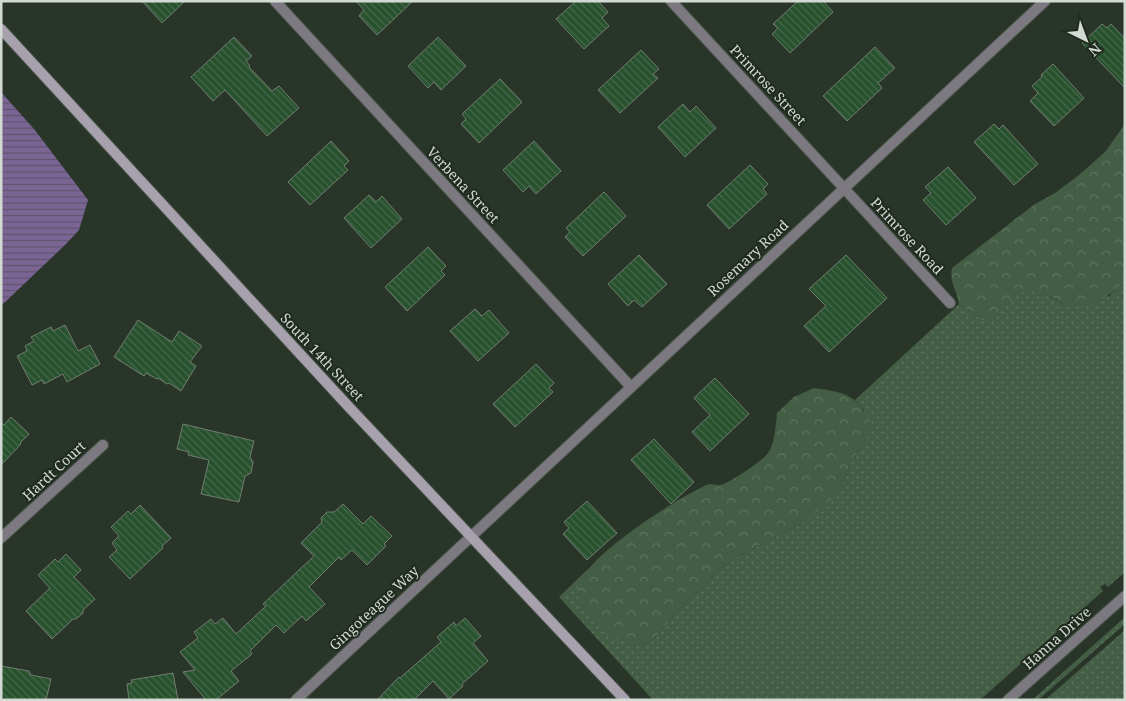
<svg xmlns="http://www.w3.org/2000/svg" width="1126" height="701" font-family="'Noto Serif',serif">
<style>
.grass{fill:url(#grass-dots)}
.forest{fill:url(#forest-crowns)}
.water{fill:url(#water-rules)}
.building{fill:url(#building-back-hatch);stroke:#707d70}
.lines{fill:none;stroke-linecap:round;stroke-linejoin:round}
.minor-casing{stroke:#485348;stroke-width:12}
.tertiary-casing{stroke:#485348;stroke-width:12}
.secondary-casing{stroke:#485348;stroke-width:12}
.minor{stroke:#7c7980;stroke-width:10}
.tertiary{stroke:#7c7980;stroke-width:10}
.secondary{stroke:#a6a1ac;stroke-width:10}
.labels{text-anchor:middle;stroke-width:4;stroke-linejoin:round;paint-order:stroke}
.street-label{font-size:14px;fill:#d3dad3;stroke:#202b20}
</style>
<defs>
<pattern id="grass-dots" width="8" height="8" patternUnits="userSpaceOnUse" patternTransform="scale(1.25)"><rect width="8" height="8" fill="#435e44"/><path d="M2 2h.1M6 6h.1" fill="none" stroke="#5d745e" stroke-width="1.8" stroke-linecap="round"/></pattern>
<pattern id="forest-crowns" width="20" height="18" patternUnits="userSpaceOnUse" patternTransform="scale(1.25)"><rect width="20" height="18" fill="#435e44"/><path d="M2 6a3 3 0 1 1 6 0M12 15a3 3 0 1 1 6 0" fill="none" stroke="#5d745e"/></pattern>
<pattern id="water-rules" width="6" height="5" patternUnits="userSpaceOnUse" patternTransform="scale(1.25)"><rect width="6" height="5" fill="#7a6594"/><path d="M0 2.5h6" fill="none" stroke="#5f556e"/></pattern>
<pattern id="building-back-hatch" width="6" height="6" patternUnits="userSpaceOnUse" patternTransform="scale(1.25)"><rect width="6" height="6" fill="#28512d"/><path d="M-1 5l2 2M0 0l6 6M5-1l2 2" fill="none" stroke="#46694b"/></pattern>
</defs>
<rect width="100%" height="100%" fill="#2a352a"/>
<g class="grass">
<path d="M1125 278V572L1108 587 1105 584 1100 587 1103 591 980 700H653L559 597 589 568 581 582 640 646 655 638 686 601 706 586 717 570 739 556 803 522 841 487 852 460 863 445 864 410 855 400 959 304 984 321C995 317 994 313 1002 306 1007 302 1015 295 1021 292 1037 286 1056 300 1069 308L1109 296 1116 290Z"/>
<path d="M1125 617V624L1038 700H1032Z"/>
<path d="M1125 630V700H1045Z"/>
</g>
<g class="forest">
<path d="M1125 124V278L1116 290 1094 304 1069 308 1052 297 1034 291 1022 292 1000 308 992 318 984 321 959 304C957 289 949 283 952 268L1035 204 1055 193 1079 175 1105 152Z"/>
<path d="M814 388C849 393 857 395 873 427L863 445 852 460 841 487 827 504 803 522 739 556 717 570 706 586 686 601 655 638 640 646C614 638 602 632 586 608 583 604 578 597 578 591 577 562 668 505 693 492 698 490 704 485 710 484 714 484 718 486 721 485 730 482 763 461 768 453 775 445 776 423 777 413L794 397Z"/>
</g>
<path class="water" d="M1 92 34 129 88 200 79 230 66 244 1 306Z"/>
<g class="building">
<path d="M142 1H185L162 23Z"/>
<path d="M356 1H413L377 35 359 16 364 10Z"/>
<path d="M576 1H598L608 12 602 18 609 26 584 49 556 19Z"/>
<path d="M798 1H823L833 12 790 53 772 34 778 28 773 24Z"/>
<path d="M1102 24 1107 28 1111 24 1125 39V88L1082 43Z"/>
<path d="M234 37 252 56 246 61 250 66 249 67 272 91 279 86 299 108 267 136 225 90 213 101 191 77Z"/>
<path d="M438 37 466 66 441 90 434 82 428 88 408 66Z"/>
<path d="M875 47 895 68 878 83 882 88 847 121 823 96Z"/>
<path d="M641 50 659 69 653 74 658 78 620 113 598 90Z"/>
<path d="M1053 64 1084 98 1054 126 1030 101 1038 93 1032 86 1042 77 1041 75Z"/>
<path d="M500 79 522 102 479 143 461 124 466 119 462 114Z"/>
<path d="M683 104 690 112 696 106 716 128 685 157 658 127Z"/>
<path d="M994 124 999 129 1003 125 1038 164 1014 185 974 142Z"/>
<path d="M331 141 349 161 344 166 348 170 310 205 288 182Z"/>
<path d="M534 141 561 171 536 194 529 186 523 192 503 170Z"/>
<path d="M750 165 768 184 763 189 767 194 729 229 707 205Z"/>
<path d="M948 167 976 198 946 225 923 200 931 193 925 187Z"/>
<path d="M604 192 626 216 583 256 565 237 570 232 566 228Z"/>
<path d="M369 195 376 202 382 196 402 219 371 248 344 218Z"/>
<path d="M428 247 446 266 441 271 445 275 407 311 385 287Z"/>
<path d="M639 255 667 284 642 307 634 300 628 306 608 284Z"/>
<path d="M846 255 887 298 829 352 804 326 826 306 809 289Z"/>
<path d="M475 309 482 316 489 310 509 333 478 361 450 331Z"/>
<path d="M138 320 172 342 179 331 202 346 190 362 196 366 181 391 169 383 167 384 158 378 157 379 146 373 144 376 114 357Z"/>
<path d="M65 325 78 351 90 345 100 364 67 382 63 374 44 384 42 380 32 385 17 356 27 351 25 346 34 341 31 337 51 327 53 331Z"/>
<path d="M536 364 554 383 549 388 553 392 515 427 493 404Z"/>
<path d="M715 378 749 414 710 451 692 432 710 415 694 398Z"/>
<path d="M11 417 29 434 20 443 21 444 1 465V422L4 425Z"/>
<path d="M183 424 254 441 250 457 253 462 251 473 245 476 239 502 201 494 209 460 188 455 189 452 177 449Z"/>
<path d="M654 439 694 482 671 504 631 460Z"/>
<path d="M587 501 617 533 587 560 563 534 569 528 564 522Z"/>
<path d="M343 504 363 524 371 516 392 536 384 544 386 546 367 565 352 550 341 560 339 557 309 587 325 604 306 621 302 616 284 633 276 625 250 651 252 654 231 671 239 681 216 700H206L183 672 195 670 180 652 198 638 194 632 211 619 215 624 223 618 236 634 266 606 263 604 314 556 301 543 322 522 321 518 327 512H334Z"/>
<path d="M140 505 171 538 162 546 163 548 130 579 109 557 117 550 112 543 119 536 111 527 128 511 131 514Z"/>
<path d="M66 554 81 570 74 577 95 599 83 610V613L76 619H73L52 639 26 611 50 588 38 575 55 559 58 562Z"/>
<path d="M465 618 481 636 473 643 488 661 462 684 463 686 449 699 433 681 414 700H377L399 677 400 678 441 642 437 637 454 622 456 626Z"/>
<path d="M1 666 29 671 31 675 51 679 46 700H1Z"/>
<path d="M173 673 178 700H129L127 684 132 683 131 680Z"/>
</g>
<g class="lines">
<g class="minor-casing">
<g id="minor">
<path d="M275 1 631 387"/>
<path d="M671 1 950 303"/>
<path d="M1 538 103 445"/>
<path d="M296 700 1045 1"/>
</g>
</g>
<g class="tertiary-casing">
<path id="tertiary" d="M1008 700 1125 596"/>
</g>
<g class="secondary-casing">
<path id="secondary" d="M1 29 348 406 625 700"/>
</g>
<use href="#minor" class="minor"/>
<use href="#tertiary" class="tertiary"/>
<use href="#secondary" class="secondary"/>
</g>
<g class="labels">
<g class="street-label">
<text transform="translate(768 85) rotate(47)" y="5">Primrose Street</text>
<text transform="translate(463 185) rotate(47)" y="5">Verbena Street</text>
<text transform="translate(907 236) rotate(47)" y="5">Primrose Road</text>
<text transform="translate(748 258) rotate(-43)" y="5">Rosemary Road</text>
<text transform="translate(322 357) rotate(47)" y="5">South 14th Street</text>
<text transform="translate(54 471) rotate(-43)" y="5">Hardt Court</text>
<text transform="translate(374 608) rotate(-43)" y="5">Gingoteague Way</text>
<text transform="translate(1057 638) rotate(-42)" y="5">Hanna Drive</text>
</g>
</g>
<rect width="1126" height="701" fill="none" stroke="#d3dad3" stroke-width="5"/>
<g transform="translate(1086 40) rotate(138)" stroke="#202b20" stroke-width="4" paint-order="stroke">
<path d="M0-4L9 19L0 12L-9 19Z" fill="#d3dad3"/>
<text y="-8" font-size="14" font-weight="bold" text-anchor="middle" fill="#d3dad3">N</text>
</g>
</svg>
